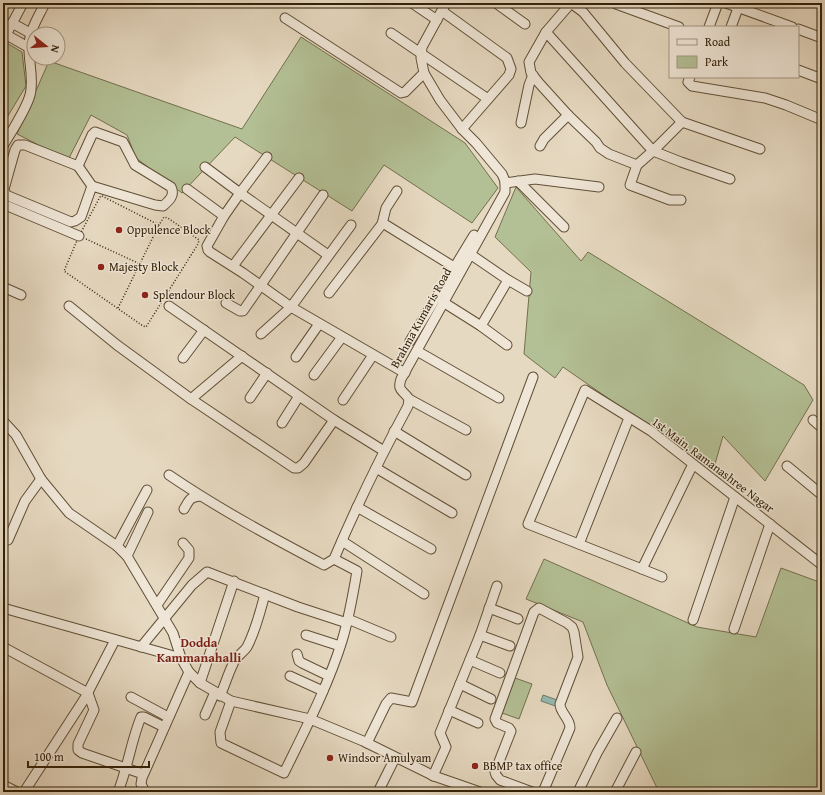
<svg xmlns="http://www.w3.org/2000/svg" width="825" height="795" font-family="'Gentium Book Plus',serif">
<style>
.green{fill:#b3bf94;stroke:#73704e}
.water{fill:#96bab1;stroke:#6e7d6d}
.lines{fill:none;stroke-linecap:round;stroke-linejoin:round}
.minor-casing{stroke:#604f36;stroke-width:11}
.path{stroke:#332107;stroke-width:1.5;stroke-dasharray:1 2;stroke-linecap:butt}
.minor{stroke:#efe6d7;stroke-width:9}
.poi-dot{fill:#8f2418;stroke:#efe6d7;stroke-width:1.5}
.labels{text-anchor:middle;stroke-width:3;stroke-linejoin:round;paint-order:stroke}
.poi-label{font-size:12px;fill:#332107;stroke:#efe6d7;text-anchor:start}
.street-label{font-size:12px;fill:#332107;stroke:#efe6d7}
.neighbourhood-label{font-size:13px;font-weight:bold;fill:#7a1f14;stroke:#efe6d7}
</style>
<rect width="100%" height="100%" fill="#e6d9c1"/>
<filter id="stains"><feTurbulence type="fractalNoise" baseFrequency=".005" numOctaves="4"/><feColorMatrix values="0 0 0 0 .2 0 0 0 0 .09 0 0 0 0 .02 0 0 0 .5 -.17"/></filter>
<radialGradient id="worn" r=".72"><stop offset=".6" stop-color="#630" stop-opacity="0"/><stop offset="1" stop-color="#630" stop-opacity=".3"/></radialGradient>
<g class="green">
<path d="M301 37 465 143 498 188 472 223 384 165 352 211 235 137 182 193 136 158 127 135 91 115 68 160 17 134 49 61 242 129Z"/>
<path d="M3 41 22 52 26 86 3 124Z"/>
<path d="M516 187 581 261 588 252 804 385 813 400 765 481 723 436 713 471 563 367 555 378 524 354 531 272 495 237Z"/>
<path d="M544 559 697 627 756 637 781 568 822 583V792H659L607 685 583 622 526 599Z"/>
<path d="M515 678 532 684 519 719 502 713Z"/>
</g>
<path class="water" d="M543 695 560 701 558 707 541 701Z"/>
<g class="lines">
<g class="minor-casing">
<g id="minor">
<path d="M412 3 437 20"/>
<path d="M496 3 525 24"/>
<path d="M571 3 583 12 625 63 682 122 760 149"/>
<path d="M726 3 792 27"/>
<path d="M616 4 679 27"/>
<path d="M442 11 507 58 511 69 509 75 462 129"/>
<path d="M285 18 401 93 405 92 424 73"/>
<path d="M12 23 30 33"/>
<path d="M709 27 718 3"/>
<path d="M731 27 740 3"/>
<path d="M798 29 822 38"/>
<path d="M546 32 653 151 681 162 730 179"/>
<path d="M3 33 28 47"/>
<path d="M391 33 488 99"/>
<path d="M6 35 23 3"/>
<path d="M798 70 822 79"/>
<path d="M690 77 688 82 692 86 765 98 786 105 822 120"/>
<path d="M568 115 596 142 600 148 609 154 637 165 653 151 682 122"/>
<path d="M521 123 529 85 533 75"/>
<path d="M95 132 123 142 135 165 171 187C175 195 170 200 163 206L155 205 92 186 81 217 75 221 71 222 6 195 4 189 15 150 18 145H25L78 166 92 135Z"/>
<path d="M3 146C11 132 26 110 30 95 34 80 29 64 29 49 28 32 38 18 45 3"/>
<path d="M540 146 544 139 568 115 539 83 531 73 529 62 546 32 571 3"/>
<path d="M637 165 630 185 670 200H681"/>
<path d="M78 166 92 186"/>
<path d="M205 167 240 193 267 157"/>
<path d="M518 181 564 227"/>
<path d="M505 183 535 179 599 187"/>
<path d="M187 189 224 216"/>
<path d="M3 204 79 236"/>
<path d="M382 224 386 208 397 191"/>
<path d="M470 254 508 280 481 326"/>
<path d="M328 255 240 193 224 216 207 246 208 250 210 252 243 273 291 307 405 373"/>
<path d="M233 266 299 178"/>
<path d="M508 280 527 291"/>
<path d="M3 287 21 295"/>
<path d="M329 293 382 224 386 225 454 267"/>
<path d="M443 302 481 326 507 345"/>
<path d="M226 303 240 311H243L323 195"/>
<path d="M69 306 117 345 191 399 242 356"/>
<path d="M169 306 334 420 384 451"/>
<path d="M261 334 291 307 351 225"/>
<path d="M410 341 474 235"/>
<path d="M417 351 499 398"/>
<path d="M296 357 319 324"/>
<path d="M183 358 204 330"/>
<path d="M314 375 342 337"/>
<path d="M250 398 267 373"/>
<path d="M191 399 294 468H298L304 463 334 420"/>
<path d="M409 399 466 430"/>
<path d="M343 400 373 355"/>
<path d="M813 420 822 428"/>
<path d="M3 421 16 435 41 479 69 513 117 546 127 556 173 633 181 658 189 672 200 683 231 701 310 719 363 741 434 776 480 792"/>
<path d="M282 423 299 396"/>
<path d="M394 431 466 475"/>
<path d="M693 464 642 569 528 524 585 390 651 431 822 565"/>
<path d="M787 466 822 495"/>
<path d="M376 468 452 513"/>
<path d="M169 475C219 509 271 537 324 565L334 559"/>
<path d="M357 507 431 549"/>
<path d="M184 509C189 501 189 497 200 496"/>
<path d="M8 540 25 501 41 479"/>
<path d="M342 541 424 594"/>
<path d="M579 544 629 418"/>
<path d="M117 546 147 490"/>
<path d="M127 556 148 512"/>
<path d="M642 569 662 577"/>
<path d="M157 605 189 558V550L183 543"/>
<path d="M3 608 181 658"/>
<path d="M489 608 518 619"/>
<path d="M348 619 391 637"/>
<path d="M693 620 735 497"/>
<path d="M734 629 770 524"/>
<path d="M306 635 340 646"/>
<path d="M480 635 510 646"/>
<path d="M3 647 88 693 94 710 78 744V750L82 753 143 774"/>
<path d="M141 647 192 585 207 572 298 607 347 623"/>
<path d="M297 654 299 661 302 663 329 676"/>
<path d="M470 660 500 673"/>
<path d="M290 676 323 691"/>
<path d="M200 683 234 581"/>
<path d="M460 684 491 699"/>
<path d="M220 696C225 685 228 674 233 664 236 656 243 653 247 647 256 630 260 612 265 594"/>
<path d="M131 697 168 717"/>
<path d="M231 701 220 732 221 743 284 773C305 730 328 686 342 641 349 618 353 595 357 571L334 559C356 507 381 456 408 406L409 399C403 390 397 391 401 379L505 192V181L502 174 476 143 462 129 440 100 424 73 421 58 422 47 446 3"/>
<path d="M449 710 478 723"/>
<path d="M205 715 215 692"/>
<path d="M367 743 386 704 391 698 412 702 533 377"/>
<path d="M433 776 446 747 440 733 480 635 497 586"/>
<path d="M3 785 17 792"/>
<path d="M24 792 85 698 115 640"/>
<path d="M118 792C128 767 131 741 141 717H144L164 727"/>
<path d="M145 792 141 784 142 778 189 672"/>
<path d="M378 792 395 758"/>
<path d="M532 792 500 780 496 775 495 772 511 731 509 728 497 723 495 719 534 612 539 608 567 623 572 627 574 632 578 657 560 704C560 713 570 718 570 728L543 792"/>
<path d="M578 792 597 753 617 718"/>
<path d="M615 792 636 752"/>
</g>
</g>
<g class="path">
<path d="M102 196 159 225 164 217 168 218 199 240 198 244 146 327 143 326 64 271 79 236 100 197Z"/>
<path d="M86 239 140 264"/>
<path d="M118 308 159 225"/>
</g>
<use href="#minor" class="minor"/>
</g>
<g class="poi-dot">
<circle cx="119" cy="230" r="4"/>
<circle cx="101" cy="267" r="4"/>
<circle cx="145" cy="295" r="4"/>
<circle cx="330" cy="758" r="4"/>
<circle cx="475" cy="766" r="4"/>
</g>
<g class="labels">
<g class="poi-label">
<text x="127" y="234">Oppulence Block</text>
<text x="109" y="271">Majesty Block</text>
<text x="153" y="299">Splendour Block</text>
<text x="338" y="762">Windsor Amulyam</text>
<text x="483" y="770">BBMP tax office</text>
</g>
<g class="street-label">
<text transform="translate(421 318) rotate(-61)" y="4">Brahma Kumaris Road</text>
<text transform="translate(713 465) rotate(37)" y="4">1st Main, Ramanashree Nagar</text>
</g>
<g class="neighbourhood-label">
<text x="199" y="647">Dodda<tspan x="199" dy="15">Kammanahalli</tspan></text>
</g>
</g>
<rect width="825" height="795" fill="none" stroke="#e6d9c1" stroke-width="16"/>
<rect x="4" y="4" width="817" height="787" fill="none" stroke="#332107" stroke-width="2"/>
<rect x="8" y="8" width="809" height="779" fill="none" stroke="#332107"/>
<rect x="669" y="26" width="130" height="52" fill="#efe6d7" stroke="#a49784"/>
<rect x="677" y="39" width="20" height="6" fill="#efe6d7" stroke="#a49784"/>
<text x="705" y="46" font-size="12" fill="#332107">Road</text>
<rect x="677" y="56" width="20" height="12" fill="#b3bf94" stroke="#a49784"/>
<text x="705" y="66" font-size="12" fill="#332107">Park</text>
<g transform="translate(46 46) rotate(107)"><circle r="19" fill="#efe6d7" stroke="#a49784"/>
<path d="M0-3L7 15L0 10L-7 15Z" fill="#8f2418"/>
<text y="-6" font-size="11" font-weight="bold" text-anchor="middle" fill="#332107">N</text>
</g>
<path d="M28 761v6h121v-6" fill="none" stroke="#332107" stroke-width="2"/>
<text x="34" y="761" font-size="12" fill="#332107" stroke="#efe6d7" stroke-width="3" paint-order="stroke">100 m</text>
<rect width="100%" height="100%" filter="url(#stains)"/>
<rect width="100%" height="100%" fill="url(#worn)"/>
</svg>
